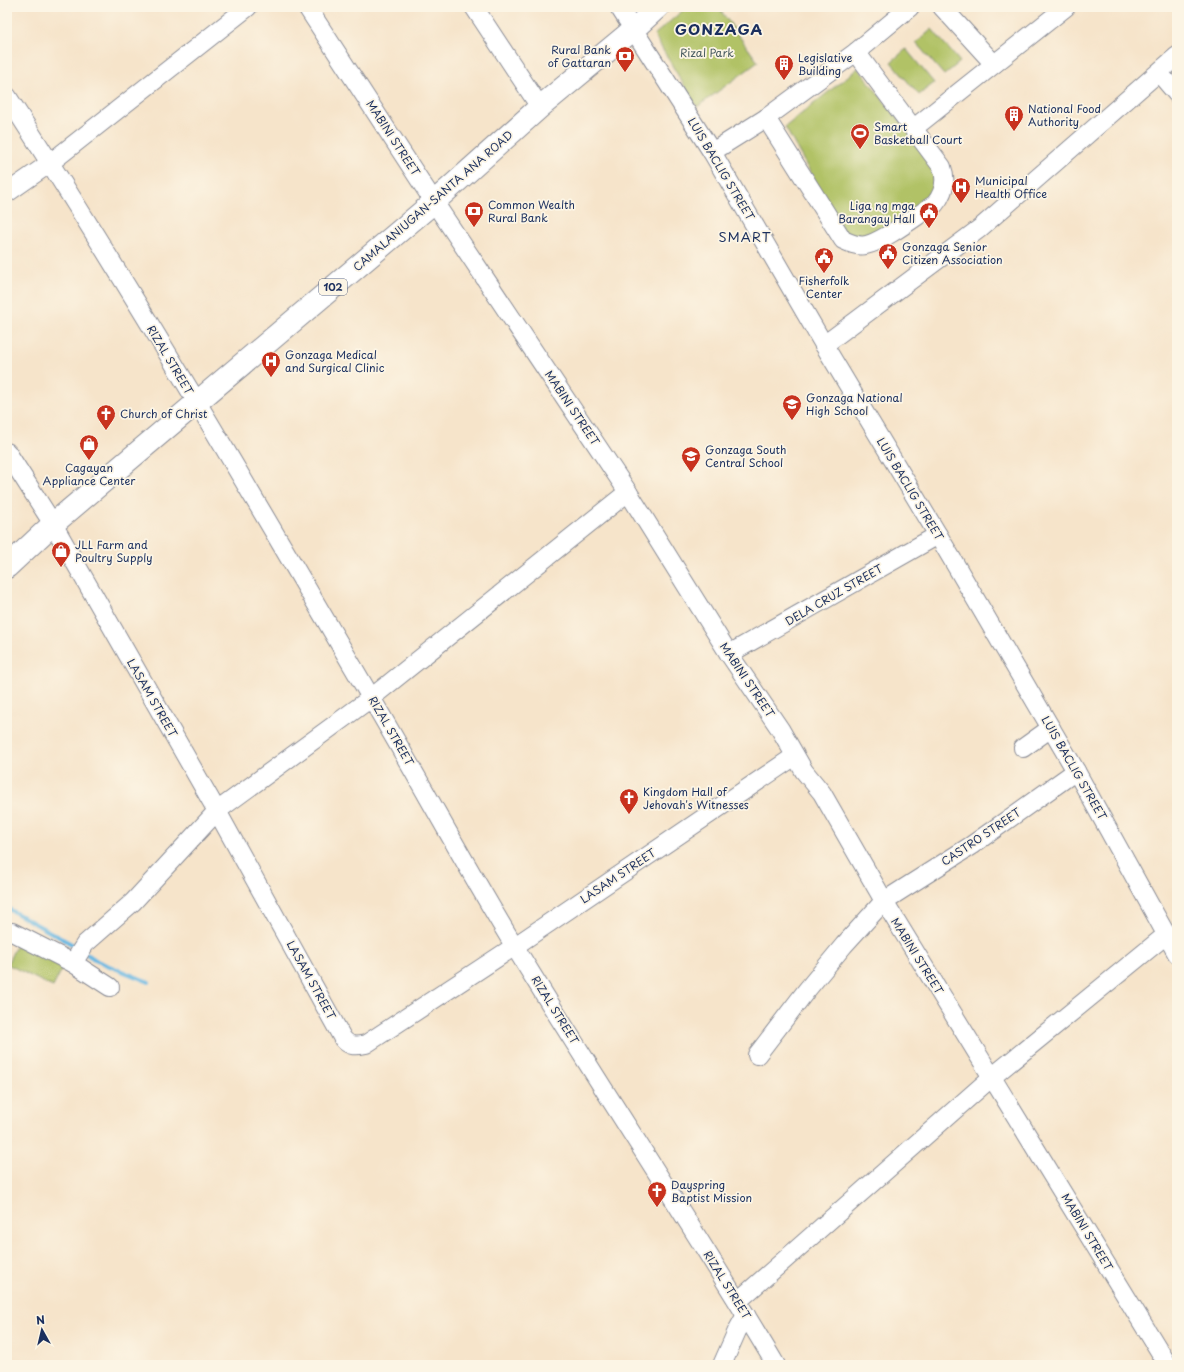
<svg xmlns="http://www.w3.org/2000/svg" width="1184" height="1372" font-family="'Playpen Sans',sans-serif">
<style>
.green{fill:#b1c266;stroke:#667862}
.lines{fill:none;stroke-linecap:round;stroke-linejoin:round}
.stream{stroke:#68b8e3;stroke-width:4}
.minor-casing{stroke:#888a94;stroke-width:20}
.major-casing{stroke:#888a94;stroke-width:24}
.minor{stroke:#fff;stroke-width:18}
.major{stroke:#fff;stroke-width:22}
.labels{text-anchor:middle;stroke-width:3.5;stroke-linejoin:round;paint-order:stroke}
.shield{fill:#fcf5e5;stroke:#5e6a86;stroke-width:1}
.shield-label{font-size:10px;font-weight:bold;fill:#1b2f5e}
.poi-label{font-size:11px;fill:#1b2f5e;stroke:#fcf5e5;text-anchor:start}
.park-label{font-size:11px;fill:#485b60;stroke:#fcf5e5}
.street-label{font-size:11px;fill:#1b2f5e;stroke:#fcf5e5}
.quarter-label{font-size:13px;letter-spacing:1px;fill:#1b2f5e;stroke:#fcf5e5}
.district-label{font-size:15px;font-weight:bold;letter-spacing:1px;fill:#1b2f5e;stroke:#fcf5e5}
</style>
<rect width="100%" height="100%" fill="#fcf5e5"/>
<filter id="ink" filterUnits="userSpaceOnUse"><feTurbulence type="fractalNoise" baseFrequency=".025" numOctaves="2"/><feDisplacementMap in="SourceGraphic" scale="8" xChannelSelector="R" yChannelSelector="G"/><feConvolveMatrix kernelMatrix="1 2 1 2 8 2 1 2 1" color-interpolation-filters="sRGB"/></filter>
<filter id="wash" filterUnits="userSpaceOnUse"><feTurbulence type="fractalNoise" baseFrequency=".012" numOctaves="4" result="noise"/><feDisplacementMap in="SourceGraphic" scale="16" xChannelSelector="R" yChannelSelector="G"/><feGaussianBlur stdDeviation="0.9" result="paint"/><feColorMatrix in="noise" values="0 0 0 0 0 0 0 0 0 0 0 0 0 0 0 0 0 1.4 0 .05"/><feComposite in="paint" operator="in"/></filter>
<g filter="url(#wash)">
<rect width="100%" height="100%" fill="#f6e4ca"/>
<g class="green">
<path d="M687 7H718L758 62 697 107 654 35Z"/>
<path d="M932 29 960 62 944 75 916 43Z"/>
<path d="M906 49 934 83 919 95 891 62Z"/>
<path d="M858 68 941 173 934 200 874 243 846 237 785 127Z"/>
<path d="M19 940 65 963 53 987 7 964Z"/>
</g>
<g class="lines">
<g class="stream">
<path d="M7 908 77 947"/>
<path d="M84 952 97 961 149 982"/>
</g>
</g>
</g>
<g filter="url(#ink)">
<g class="lines">
<g class="minor-casing">
<g id="minor">
<path d="M307 7 434 202 628 492 729 654 780 729 804 771 822 793 884 901 1168 1365"/>
<path d="M474 7 540 107"/>
<path d="M619 7 712 152 824 345 938 535 1076 771 1177 954"/>
<path d="M942 7 994 64"/>
<path d="M1159 73 1177 94"/>
<path d="M7 96C134 292 252 494 370 696 419 779 465 865 515 947 601 1088 692 1224 776 1365"/>
<path d="M766 118 843 240C850 243 858 247 866 245 883 242 919 214 935 204 944 193 947 181 942 167L856 52"/>
<path d="M914 128 1066 7"/>
<path d="M712 152 766 118 856 52 910 7"/>
<path d="M7 193 50 163 248 7"/>
<path d="M824 345 979 229 1177 56"/>
<path d="M7 452 53 524 217 811 343 1039C350 1047 356 1046 366 1044L515 946 795 756"/>
<path d="M729 654 938 535"/>
<path d="M1023 748 1051 728"/>
<path d="M12 932 73 963 110 987"/>
<path d="M73 963 85 944 133 902 217 811 371 698 628 492"/>
<path d="M757 1055 806 991 844 945 884 901 972 845 1076 771"/>
<path d="M738 1301 992 1077 1166 935"/>
<path d="M722 1365 737 1331 746 1315"/>
</g>
</g>
<g class="major-casing">
<path id="major" d="M7 567 53 524 434 202 540 107 634 29 658 7"/>
</g>
<use href="#minor" class="minor"/>
<use href="#major" class="major"/>
</g>
</g>
<defs>
<g id="bank-pin" transform="scale(1)"><path d="M0 17L-7.5 6A9.5 9.5 0 1 1 7.5 6Z" fill="#c8321e" stroke="#fcf5e5"/><path d="M-6-4H6V4H-6ZM0-2.3a2.3 2.3 0 1 0 0 4.6a2.3 2.3 0 1 0 0-4.6Z" fill="#fff"/></g>
<g id="building-pin" transform="scale(1)"><path d="M0 17L-7.5 6A9.5 9.5 0 1 1 7.5 6Z" fill="#c8321e" stroke="#fcf5e5"/><path d="M-4-6H4V6H1V3H-1V6H-4ZM-2.5-4.3h1.7v1.8h-1.7ZM.8-4.3h1.7v1.8H.8ZM-2.5-1h1.7V.8h-1.7ZM.8-1h1.7V.8H.8Z" fill="#fff"/></g>
<g id="stadium-pin" transform="scale(1)"><path d="M0 17L-7.5 6A9.5 9.5 0 1 1 7.5 6Z" fill="#c8321e" stroke="#fcf5e5"/><path d="M0-5a6.5 5 0 1 0 0 10a6.5 5 0 1 0 0-10ZM-3.5-1.8h7v3.6h-7Z" fill="#fff"/></g>
<g id="hospital-pin" transform="scale(1)"><path d="M0 17L-7.5 6A9.5 9.5 0 1 1 7.5 6Z" fill="#c8321e" stroke="#fcf5e5"/><path d="M-5-5h3v3.5h4V-5h3V5h-3V1.5h-4V5h-3Z" fill="#fff"/></g>
<g id="civic-pin" transform="scale(1)"><path d="M0 17L-7.5 6A9.5 9.5 0 1 1 7.5 6Z" fill="#c8321e" stroke="#fcf5e5"/><path d="M-.6-6.5H3V-4.5H.6V-3L4-1V1h2V6H-6V1h2V-1L-.6-3ZM-1.2 2.5V6h2.4V2.5Z" fill="#fff"/></g>
<g id="school-pin" transform="scale(1)"><path d="M0 17L-7.5 6A9.5 9.5 0 1 1 7.5 6Z" fill="#c8321e" stroke="#fcf5e5"/><path d="M0-5L7-2L0 1L-7-2ZM-4 1L0 2.5L4 1V4Q0 6-4 4Z" fill="#fff"/></g>
<g id="church-pin" transform="scale(1)"><path d="M0 17L-7.5 6A9.5 9.5 0 1 1 7.5 6Z" fill="#c8321e" stroke="#fcf5e5"/><path d="M-1.2-6h2.4v3.5h3.3v2.4h-3.3V6h-2.4V-.1h-3.3v-2.4h3.3Z" fill="#fff"/></g>
<g id="shop-pin" transform="scale(1)"><path d="M0 17L-7.5 6A9.5 9.5 0 1 1 7.5 6Z" fill="#c8321e" stroke="#fcf5e5"/><path d="M-5-2.5h2.3a2.7 3.5 0 0 1 5.4 0H5L5.5 6h-11ZM-1.5-2.5h3a1.5 2.3 0 0 0-3 0Z" fill="#fff"/></g>
</defs>
<g fill-rule="evenodd">
<use href="#bank-pin" x="625" y="56"/>
<use href="#building-pin" x="784" y="64"/>
<use href="#building-pin" x="1014" y="115"/>
<use href="#stadium-pin" x="860" y="133"/>
<use href="#hospital-pin" x="961" y="187"/>
<use href="#bank-pin" x="474" y="211"/>
<use href="#civic-pin" x="929" y="212"/>
<use href="#civic-pin" x="888" y="253"/>
<use href="#civic-pin" x="824" y="257"/>
<use href="#hospital-pin" x="271" y="361"/>
<use href="#school-pin" x="792" y="404"/>
<use href="#church-pin" x="106" y="414"/>
<use href="#shop-pin" x="89" y="444"/>
<use href="#school-pin" x="691" y="456"/>
<use href="#shop-pin" x="61" y="551"/>
<use href="#church-pin" x="629" y="798"/>
<use href="#church-pin" x="657" y="1191"/>
</g>
<g class="labels">
<rect class="shield" x="319" y="279" width="28" height="16" rx="3"/>
<g class="shield-label">
<text x="333" y="291">102</text>
</g>
<g class="poi-label">
<text x="611" y="54" text-anchor="end">Rural Bank<tspan x="611" dy="13">of Gattaran</tspan></text>
<text x="798" y="62">Legislative<tspan x="798" dy="13">Building</tspan></text>
<text x="1028" y="113">National Food<tspan x="1028" dy="13">Authority</tspan></text>
<text x="874" y="131">Smart<tspan x="874" dy="13">Basketball Court</tspan></text>
<text x="975" y="185">Municipal<tspan x="975" dy="13">Health Office</tspan></text>
<text x="488" y="209">Common Wealth<tspan x="488" dy="13">Rural Bank</tspan></text>
<text x="915" y="210" text-anchor="end">Liga ng mga<tspan x="915" dy="13">Barangay Hall</tspan></text>
<text x="902" y="251">Gonzaga Senior<tspan x="902" dy="13">Citizen Association</tspan></text>
<text x="824" y="285" text-anchor="middle">Fisherfolk<tspan x="824" dy="13">Center</tspan></text>
<text x="285" y="359">Gonzaga Medical<tspan x="285" dy="13">and Surgical Clinic</tspan></text>
<text x="806" y="402">Gonzaga National<tspan x="806" dy="13">High School</tspan></text>
<text x="120" y="418">Church of Christ</text>
<text x="705" y="454">Gonzaga South<tspan x="705" dy="13">Central School</tspan></text>
<text x="89" y="472" text-anchor="middle">Cagayan<tspan x="89" dy="13">Appliance Center</tspan></text>
<text x="75" y="549">JLL Farm and<tspan x="75" dy="13">Poultry Supply</tspan></text>
<text x="643" y="796">Kingdom Hall of<tspan x="643" dy="13">Jehovah's Witnesses</tspan></text>
<text x="671" y="1189">Dayspring<tspan x="671" dy="13">Baptist Mission</tspan></text>
</g>
<g class="park-label">
<text x="707" y="57">Rizal Park</text>
</g>
<g class="street-label">
<text transform="translate(393 138) rotate(57)" y="4">MABINI STREET</text>
<text transform="translate(721 169) rotate(59)" y="4">LUIS BACLIG STREET</text>
<text transform="translate(433 201) rotate(-41)" y="4">CAMALANIUGAN-SANTA ANA ROAD</text>
<text transform="translate(170 360) rotate(59)" y="4">RIZAL STREET</text>
<text transform="translate(572 408) rotate(56)" y="4">MABINI STREET</text>
<text transform="translate(910 489) rotate(59)" y="4">LUIS BACLIG STREET</text>
<text transform="translate(834 595) rotate(-30)" y="4">DELA CRUZ STREET</text>
<text transform="translate(747 680) rotate(56)" y="4">MABINI STREET</text>
<text transform="translate(152 698) rotate(60)" y="4">LASAM STREET</text>
<text transform="translate(391 731) rotate(60)" y="4">RIZAL STREET</text>
<text transform="translate(1074 768) rotate(60)" y="4">LUIS BACLIG STREET</text>
<text transform="translate(981 837) rotate(-34)" y="4">CASTRO STREET</text>
<text transform="translate(618 876) rotate(-34)" y="4">LASAM STREET</text>
<text transform="translate(917 956) rotate(58)" y="4">MABINI STREET</text>
<text transform="translate(311 980) rotate(61)" y="4">LASAM STREET</text>
<text transform="translate(555 1010) rotate(58)" y="4">RIZAL STREET</text>
<text transform="translate(1087 1232) rotate(59)" y="4">MABINI STREET</text>
<text transform="translate(727 1285) rotate(58)" y="4">RIZAL STREET</text>
</g>
<g class="quarter-label">
<text x="745" y="242">SMART</text>
</g>
<g class="district-label">
<text x="719" y="35">GONZAGA</text>
</g>
</g>
<rect width="1184" height="1372" fill="none" stroke="#fcf5e5" stroke-width="24"/>
<g transform="translate(42 1330) rotate(352)" stroke="#fcf5e5" stroke-width="3" paint-order="stroke">
<path d="M0-3L7 15L0 10L-7 15Z" fill="#1b2f5e"/>
<text y="-6" font-size="11" font-weight="bold" text-anchor="middle" fill="#1b2f5e">N</text>
</g>
</svg>
